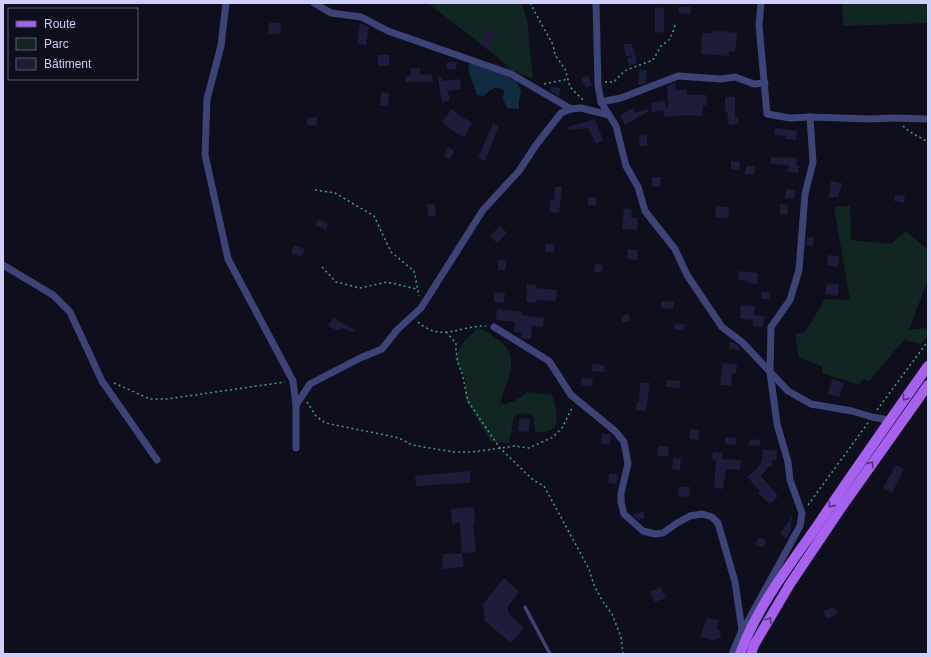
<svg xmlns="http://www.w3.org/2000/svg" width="931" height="657" font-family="Helvetica,sans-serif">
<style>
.green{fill:#112622}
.water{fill:#122b41}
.building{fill:#1e1c3b}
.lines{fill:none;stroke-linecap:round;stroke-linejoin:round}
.path{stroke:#39a38f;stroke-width:1.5;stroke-dasharray:2 3;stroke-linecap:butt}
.lane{stroke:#3d4277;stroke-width:3.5}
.street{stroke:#3d4277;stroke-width:7}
.primary{stroke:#a761ef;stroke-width:10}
.oneway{stroke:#53337b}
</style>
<rect width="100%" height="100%" fill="#0e0e1d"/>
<g class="green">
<path d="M428 3H522L527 20 533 79 509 69 501 60Z"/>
<path d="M842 3H928V23L843 26Z"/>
<path d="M850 206 851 240 891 244 906 231 928 250V279L909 330 928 328V335L921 344 904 340 869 381 862 379 859 385 822 373V366L799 358 795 334 805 332 825 299 850 300 834 207Z"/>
<path d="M478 328C485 330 491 334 497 339 524 357 505 381 500 405 511 403 519 400 527 392L552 395C558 415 564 434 535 432L533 416 522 413 514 417 509 443 491 442 465 399 466 382 460 367 455 359 462 344Z"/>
</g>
<path class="water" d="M471 63 505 75 517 82 521 91 519 102V109L507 108 503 99 504 90C495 84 490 91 483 96L477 95 469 72 468 66Z"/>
<g class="building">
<path d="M664 7V32L655 33V8Z"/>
<path d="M679 7H691L690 14 679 13Z"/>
<path d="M269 23H281L280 34H268Z"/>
<path d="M360 23 369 27 366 45 357 44Z"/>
<path d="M487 30 496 34 489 48 480 43Z"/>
<path d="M713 30 737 33 735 52 729 51V56L701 54 702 33H712Z"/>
<path d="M623 44H632L637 63 629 66 627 59 634 55 626 56Z"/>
<rect x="378" y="55" width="11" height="11"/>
<path d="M447 62H457L456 69H447Z"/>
<path d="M411 68H420V75L432 74 433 82H406L405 77 411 76Z"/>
<path d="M639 70H647L646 83 640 85H638Z"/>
<path d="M588 75 592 85 586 88 581 78Z"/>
<path d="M438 77H441L443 81 460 79 461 89 447 91 450 100 442 103Z"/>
<path d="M675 83 676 90H687V95H706L707 105H703L702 116 689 115 664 117 663 110 652 113 651 103 663 101V99L668 109 667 86Z"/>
<path d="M550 87 561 88 559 96 550 91Z"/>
<path d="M381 92 389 93 388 106 380 105Z"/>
<path d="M725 97H735V118L738 117 739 124 729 125 727 111H725Z"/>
<path d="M633 108 635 113 648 109 649 111 625 125 620 115Z"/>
<path d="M452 109 463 118 472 122 465 137 454 132 442 122Z"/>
<path d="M317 117V126L307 125V118Z"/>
<path d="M595 119 603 140 596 144 588 128 568 130V127Z"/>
<path d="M493 123 499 126 485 161 478 158Z"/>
<path d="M775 128 797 131 796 140 785 139 786 136 774 135Z"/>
<path d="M647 134V146H640L639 135Z"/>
<path d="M448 147 454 150 450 159 444 156Z"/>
<path d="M771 157 788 158V157L797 158 796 166H799L798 173 788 172 789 165 771 164Z"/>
<path d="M731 161 740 162 739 170 731 169Z"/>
<path d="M746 166H755L754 174H745Z"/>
<path d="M652 177H661L660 187 652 186Z"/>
<path d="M831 181 842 183 838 197H829Z"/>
<path d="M555 187H562L559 213 549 212 551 199 554 200Z"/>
<path d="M786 189 795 190 794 199 785 198Z"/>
<path d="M895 195 905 196 904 203 894 201Z"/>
<path d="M588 197H596V206L588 205Z"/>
<path d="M427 204H435L436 216H428Z"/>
<path d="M780 204 788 205 787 215 780 214Z"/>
<path d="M716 206 729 207 728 218 715 217Z"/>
<path d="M624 208 632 209 631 218H638L637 230 622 229Z"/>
<path d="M318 219 328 224 326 230 315 225Z"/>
<path d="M500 226 507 233 497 243 490 236Z"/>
<path d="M807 237 814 238 813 246 806 245Z"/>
<path d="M545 244H554V253L545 252Z"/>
<path d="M294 245 305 249 302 257 291 253Z"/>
<path d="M628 249 638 250 637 260 627 259Z"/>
<path d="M828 255 839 256 838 267 827 265Z"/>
<path d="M498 260H506L505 270H498Z"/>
<path d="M595 264 603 265 602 272H594Z"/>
<path d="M739 271 758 273 757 284 749 283V281L738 280Z"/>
<path d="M827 283 839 284 838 296 825 294Z"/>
<path d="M527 284 536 285V288L557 290 556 301 536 300V303L526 302Z"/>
<path d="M494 292 505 293 504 303 494 302Z"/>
<path d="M761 292H770L769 299H761Z"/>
<path d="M661 301 674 302 673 309 661 308Z"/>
<path d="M741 305 755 306 754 315 764 316 763 327 753 326V320L740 319Z"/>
<path d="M497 309 522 312V315L544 318 543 327 532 326 531 339H523L521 338V333L514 332 515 322 496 320Z"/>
<path d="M629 314 630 321 622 322 621 316Z"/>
<path d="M333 318 355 330 354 332 341 328 339 331 328 326Z"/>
<path d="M675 323 684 324 683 330 674 329Z"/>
<path d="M729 342 734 343 739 346V350L729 349Z"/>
<path d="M723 363 737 364 736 373H732L731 386 720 385Z"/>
<path d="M592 364 605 365 604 372 592 371Z"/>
<path d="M582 378 593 379 592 386 581 385Z"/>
<path d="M832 379 844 383 839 397 828 394Z"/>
<path d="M667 380 680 381V388L666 387Z"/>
<path d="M640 383H650L646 411 636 410 637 402H639Z"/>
<path d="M519 418 530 419 529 432 518 431Z"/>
<path d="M690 429 699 430 698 440 690 439Z"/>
<path d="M602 434H611L610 445 601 444Z"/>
<path d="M725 437 736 438V445L725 444Z"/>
<path d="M750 439 760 440V446L749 445Z"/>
<path d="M658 446 669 447 668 456H657Z"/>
<path d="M763 449 777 451 776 460H772V466H769L761 476 778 496 770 504 758 493 760 491 747 477 753 472H754L762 462Z"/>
<path d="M713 452 723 453 722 459 741 460 740 470 726 469 723 489 714 488 716 460 712 459Z"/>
<path d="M673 458 681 459 680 470 672 469Z"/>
<path d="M896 465 904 469 892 493 883 488Z"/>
<path d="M470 471V483L416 486 415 476Z"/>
<path d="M609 474H618L617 484 608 483Z"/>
<path d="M679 487H690L689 497 678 496Z"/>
<path d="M474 507 475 522 473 523 476 552 462 553 460 523 452 524 451 509Z"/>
<path d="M643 511 645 518 638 520 633 515Z"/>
<path d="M792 516 791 530 786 538 780 534Z"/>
<path d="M759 537 767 541 763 548 755 544Z"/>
<path d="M462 553 464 567 442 569 443 554Z"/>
<path d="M504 578 519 592 508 606V613L524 628 511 643 485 621 483 604Z"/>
<path d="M661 587 666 598 655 602 650 592Z"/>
<path d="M834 607 838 614 827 619 823 611Z"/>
<path d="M707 618 718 620 717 630 721 631 720 639 716 638 715 641 700 637Z"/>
</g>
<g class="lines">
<g class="path">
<path d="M530 3 553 45 555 55 565 69 570 87 583 100"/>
<path d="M605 82H614L624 71 653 60 661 46 670 39 676 23"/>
<path d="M544 84 568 79"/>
<path d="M903 126 910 132 928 142"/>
<path d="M315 190 335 193 374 216 391 252 414 271 419 296"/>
<path d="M322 267 336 282 360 288 387 282 417 289"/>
<path d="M418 322C441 343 461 325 486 326"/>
<path d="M446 332 456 343V351L458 363 462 373 468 401 499 447 533 480 544 486 589 569 594 585 603 602 612 614 621 637 623 654"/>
<path d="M114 383 150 399H167L285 382"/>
<path d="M307 402 316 416 325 423 385 435 399 438 412 445 454 452H472L515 446 529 448 553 437 562 428 573 406"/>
<path d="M877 410 928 341"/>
<path d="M808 505 868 423"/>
</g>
<path class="lane" d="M525 607 550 654"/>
<g class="street">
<path d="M226 3 221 46 207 99 205 155 228 259 293 381 296 405"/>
<path d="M314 3 331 13 361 17 388 31 511 74 571 109"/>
<path d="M596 3 598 85 601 102 616 126 626 166 638 187 645 211 675 249 687 275 722 327 742 342 788 391 811 404 852 411 872 417 889 420"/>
<path d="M601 102 621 98 678 76 721 79 735 77 754 84 765 83"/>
<path d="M810 117 869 119 894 118 928 119"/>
<path d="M3 265 53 295 70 312 102 381 157 460"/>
<path d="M494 327 549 361 571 395 615 431 624 442 628 464 621 493V502L624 514 643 531 655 534 663 533 677 523 690 516 702 514 712 517 718 523 735 582 742 630"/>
<path d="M296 448V405L310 384 360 358 382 349 397 330 421 308 483 210 519 171 536 145 561 113 571 109 581 108 609 115"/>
<path d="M732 654 742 630 748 621 800 526 802 513 790 480 788 462 777 424 770 372 771 327 790 300 799 270 805 194 813 162 810 117 790 118 767 114 759 25 761 3"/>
</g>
<g class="primary">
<path d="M740 654C755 611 788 567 815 529 852 474 890 420 928 366"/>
<path d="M751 654 754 645 790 584 841 508 928 385"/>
</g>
</g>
<defs><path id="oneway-chevron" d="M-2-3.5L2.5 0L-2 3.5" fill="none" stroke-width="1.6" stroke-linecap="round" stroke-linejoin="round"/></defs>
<g class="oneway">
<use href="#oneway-chevron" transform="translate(905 398) rotate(126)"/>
<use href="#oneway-chevron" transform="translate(871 464) rotate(-55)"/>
<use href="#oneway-chevron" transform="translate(831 505) rotate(125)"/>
<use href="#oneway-chevron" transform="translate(769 620) rotate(-59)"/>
</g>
<rect width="931" height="657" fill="none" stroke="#cecffa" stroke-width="8"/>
<rect x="8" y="8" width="130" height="72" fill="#0e0e1d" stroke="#5b5b75"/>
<rect x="16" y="21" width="20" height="6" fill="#a761ef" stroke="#5b5b75"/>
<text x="44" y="28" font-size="12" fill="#cecffa">Route</text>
<rect x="16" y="38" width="20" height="12" fill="#112622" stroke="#5b5b75"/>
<text x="44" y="48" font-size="12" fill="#cecffa">Parc</text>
<rect x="16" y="58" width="20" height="12" fill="#1e1c3b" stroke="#5b5b75"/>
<text x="44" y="68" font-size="12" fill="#cecffa">Bâtiment</text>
</svg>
